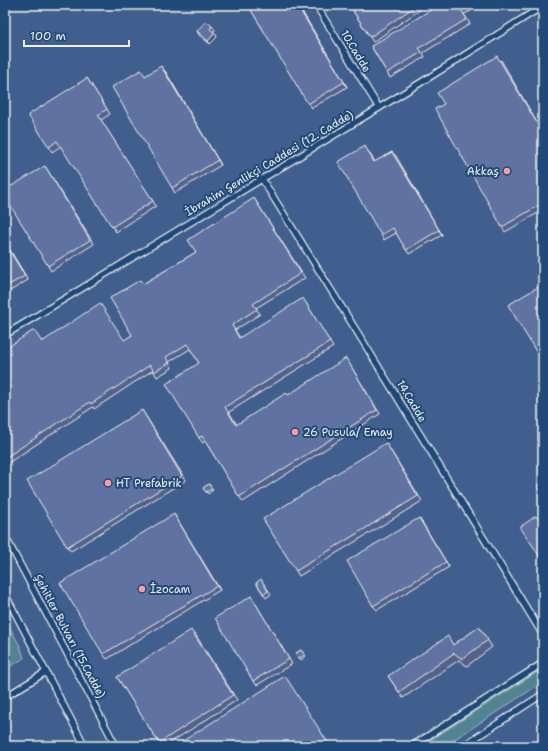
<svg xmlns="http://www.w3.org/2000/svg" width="548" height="751" font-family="'Shantell Sans',sans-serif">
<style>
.built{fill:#3f5f8e}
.green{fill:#518491;stroke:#a2babc}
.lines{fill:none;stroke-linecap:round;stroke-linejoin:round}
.street-casing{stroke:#f4f1e8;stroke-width:8}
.street{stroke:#1f4a7a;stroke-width:5.5}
.wall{fill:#52628b;stroke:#f4f1e8}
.shaded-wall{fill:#425071;stroke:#f4f1e8}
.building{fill:#5f72a2;stroke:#f4f1e8}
.poi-dot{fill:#ff9aa2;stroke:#1f4a7a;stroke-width:1.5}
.labels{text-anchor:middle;stroke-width:4;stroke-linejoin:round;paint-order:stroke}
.street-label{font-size:11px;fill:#f4f1e8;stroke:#1f4a7a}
.poi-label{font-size:11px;fill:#f4f1e8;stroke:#1f4a7a;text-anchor:start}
</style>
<rect width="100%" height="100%" fill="#2c5282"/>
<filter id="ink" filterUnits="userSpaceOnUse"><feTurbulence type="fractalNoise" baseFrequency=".025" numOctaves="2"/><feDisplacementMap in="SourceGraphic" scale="8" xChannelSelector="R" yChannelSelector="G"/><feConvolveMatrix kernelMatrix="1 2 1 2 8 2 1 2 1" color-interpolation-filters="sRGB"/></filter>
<g filter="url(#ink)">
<rect class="built" x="5" y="5" width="538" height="741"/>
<g class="green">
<path d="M5 619 20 646 24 658 5 670Z"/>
<path d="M539 671 543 677V682L444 746H421Z"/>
</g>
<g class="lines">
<g class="street-casing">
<g id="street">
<path d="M316 5 379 108"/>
<path d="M262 179 364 343 543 635"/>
<path d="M5 335 425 80 543 6"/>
<path d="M5 536 116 746"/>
<path d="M5 594 85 746"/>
<path d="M5 697 46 672"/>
<path d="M412 746 543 663"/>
<path d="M463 746 543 694"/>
</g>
</g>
<use href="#street" class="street"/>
</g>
<g class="wall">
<path d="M248 5H298L347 87 312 108Z"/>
<path d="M362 5H427L373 42 353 11Z"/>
<path d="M467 5 471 11 464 14 470 24 423 53 425 57 390 78 371 46Z"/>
<path d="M494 5H505L497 10Z"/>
<path d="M215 30 213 31 217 37 210 44 199 35 197 31Z"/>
<path d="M501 60 543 133V210L505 232 502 227 444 104Z"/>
<path d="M165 71 221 165 175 193 172 188 145 76Z"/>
<path d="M87 78 110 114 101 120 156 206 116 232 61 146 52 152 49 147Z"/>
<path d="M368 151 375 162 392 152 442 235 409 254 396 233 384 240 381 235Z"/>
<path d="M45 166 94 244 51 271 48 266Z"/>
<path d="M254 198 305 278 256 308 260 314 235 330 240 338 306 303 333 347 229 412 237 425 288 395 349 363 380 414 243 502 205 441 203 443 199 438V363L190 349 169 362 172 368 157 377 153 370 94 409 93 407 5 465V349L42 341 125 340 132 335 143 284 196 252Z"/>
<path d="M5 242 28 280 5 294Z"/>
<path d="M142 410 186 480 71 551 67 547Z"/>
<path d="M386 443 422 501 299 576 296 571Z"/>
<path d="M209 484 213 490 208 494 203 488Z"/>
<path d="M174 514 220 590 107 659 103 654Z"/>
<path d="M419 518 449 567 377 610 373 606Z"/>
<path d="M261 580 271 594 266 598 256 583Z"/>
<path d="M251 596 292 664 257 685 253 681Z"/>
<path d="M479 627 492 647 467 666 459 660 403 698 388 676 453 645Z"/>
<path d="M195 634 237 700 165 746H161L117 677Z"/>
<path d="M301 650 306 656 301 660 296 653Z"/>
</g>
<g class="shaded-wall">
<path d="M297 5H298L347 87 344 82Z"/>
<path d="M212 26 215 30 212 32 210 29Z"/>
<path d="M215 33 217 37 210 44 208 41Z"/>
<path d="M161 66 165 71 221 165 218 160Z"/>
<path d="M392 152 396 156 442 235 439 230Z"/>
<path d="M5 242 28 280 5 243Z"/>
<path d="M174 514 177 519 220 590 217 586Z"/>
<path d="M419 518 422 522 449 567 446 562Z"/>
</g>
<g class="building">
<path d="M248 5H297L344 82 308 104Z"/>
<path d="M362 5H417L370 37 353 11Z"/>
<path d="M439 5H467V6L461 10 467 19 419 48 422 52 387 73 371 46Z"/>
<path d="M206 21 212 26 210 29 215 33 208 41 197 31Z"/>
<path d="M497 56 543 133V203L502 227 435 109 444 104 437 93Z"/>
<path d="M161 66 218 160 172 188 112 87 141 70 145 76Z"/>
<path d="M87 78 107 109 98 115 153 201 112 227 57 141 49 147 28 115Z"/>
<path d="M365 146 374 162 392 152 439 230 406 250 393 228 381 235 338 162Z"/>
<path d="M45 166 90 240 48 266 5 197V190Z"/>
<path d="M254 198 301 273 253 304 257 309 232 325 239 338 303 298 330 342 225 407 236 425 286 393 288 395 346 358 377 410 239 497 202 436 199 438 166 384 199 363 187 344 166 357 169 363 154 372 150 365 91 404 90 402 5 458V349L34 330 42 342 100 303 124 340 132 335 110 298 140 280 143 284 196 252 188 240Z"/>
<path d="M5 243 25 276 5 287Z"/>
<path d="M543 284V363L508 305Z"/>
<path d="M142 410 182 476 67 547 27 481Z"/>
<path d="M386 443 418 496 296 571 263 519Z"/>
<path d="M543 482V495L537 486Z"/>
<path d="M209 484 212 489 206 492 203 488Z"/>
<path d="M174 514 217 586 103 654 60 583Z"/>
<path d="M536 516 543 526V561L520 527Z"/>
<path d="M419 518 446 562 373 606 347 561Z"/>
<path d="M261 579 268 591 264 594 256 583Z"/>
<path d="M251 596 289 659 253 681 215 618Z"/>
<path d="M479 627 488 640 462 659 454 653 399 692 388 676 448 636 453 645Z"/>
<path d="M191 630 233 695 159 743 117 677Z"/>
<path d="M301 650 305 655 299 658 296 653Z"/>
<path d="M285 676 330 746H175Z"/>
</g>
</g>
<g class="poi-dot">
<circle cx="507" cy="171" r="4"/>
<circle cx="295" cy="432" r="4"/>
<circle cx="108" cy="483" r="4"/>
<circle cx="142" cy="589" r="4"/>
</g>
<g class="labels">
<g class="street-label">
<text transform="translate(356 51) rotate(59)" y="4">10.Cadde</text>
<text transform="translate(269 163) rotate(-31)" y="4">İbrahim Şenlikçi Caddesi (12. Cadde)</text>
<text transform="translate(412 401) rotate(59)" y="4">14.Cadde</text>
<text transform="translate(70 636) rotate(62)" y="4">Şehitler Bulvarı (15.Cadde)</text>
</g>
<g class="poi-label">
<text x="499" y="175" text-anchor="end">Akkaş</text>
<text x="303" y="436">26 Pusula/ Emay</text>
<text x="116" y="487">HT Prefabrik</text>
<text x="150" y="593">İzocam</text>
</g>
</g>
<rect width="548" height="751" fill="none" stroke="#1f4a7a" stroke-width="20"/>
<rect x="10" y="10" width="528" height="731" fill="none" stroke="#f4f1e8" stroke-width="1.5" filter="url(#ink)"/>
<path d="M24 40v6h105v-6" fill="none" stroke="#f4f1e8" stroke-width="2"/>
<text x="30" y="40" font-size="12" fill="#f4f1e8" stroke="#1f4a7a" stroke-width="3" paint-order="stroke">100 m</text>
</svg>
